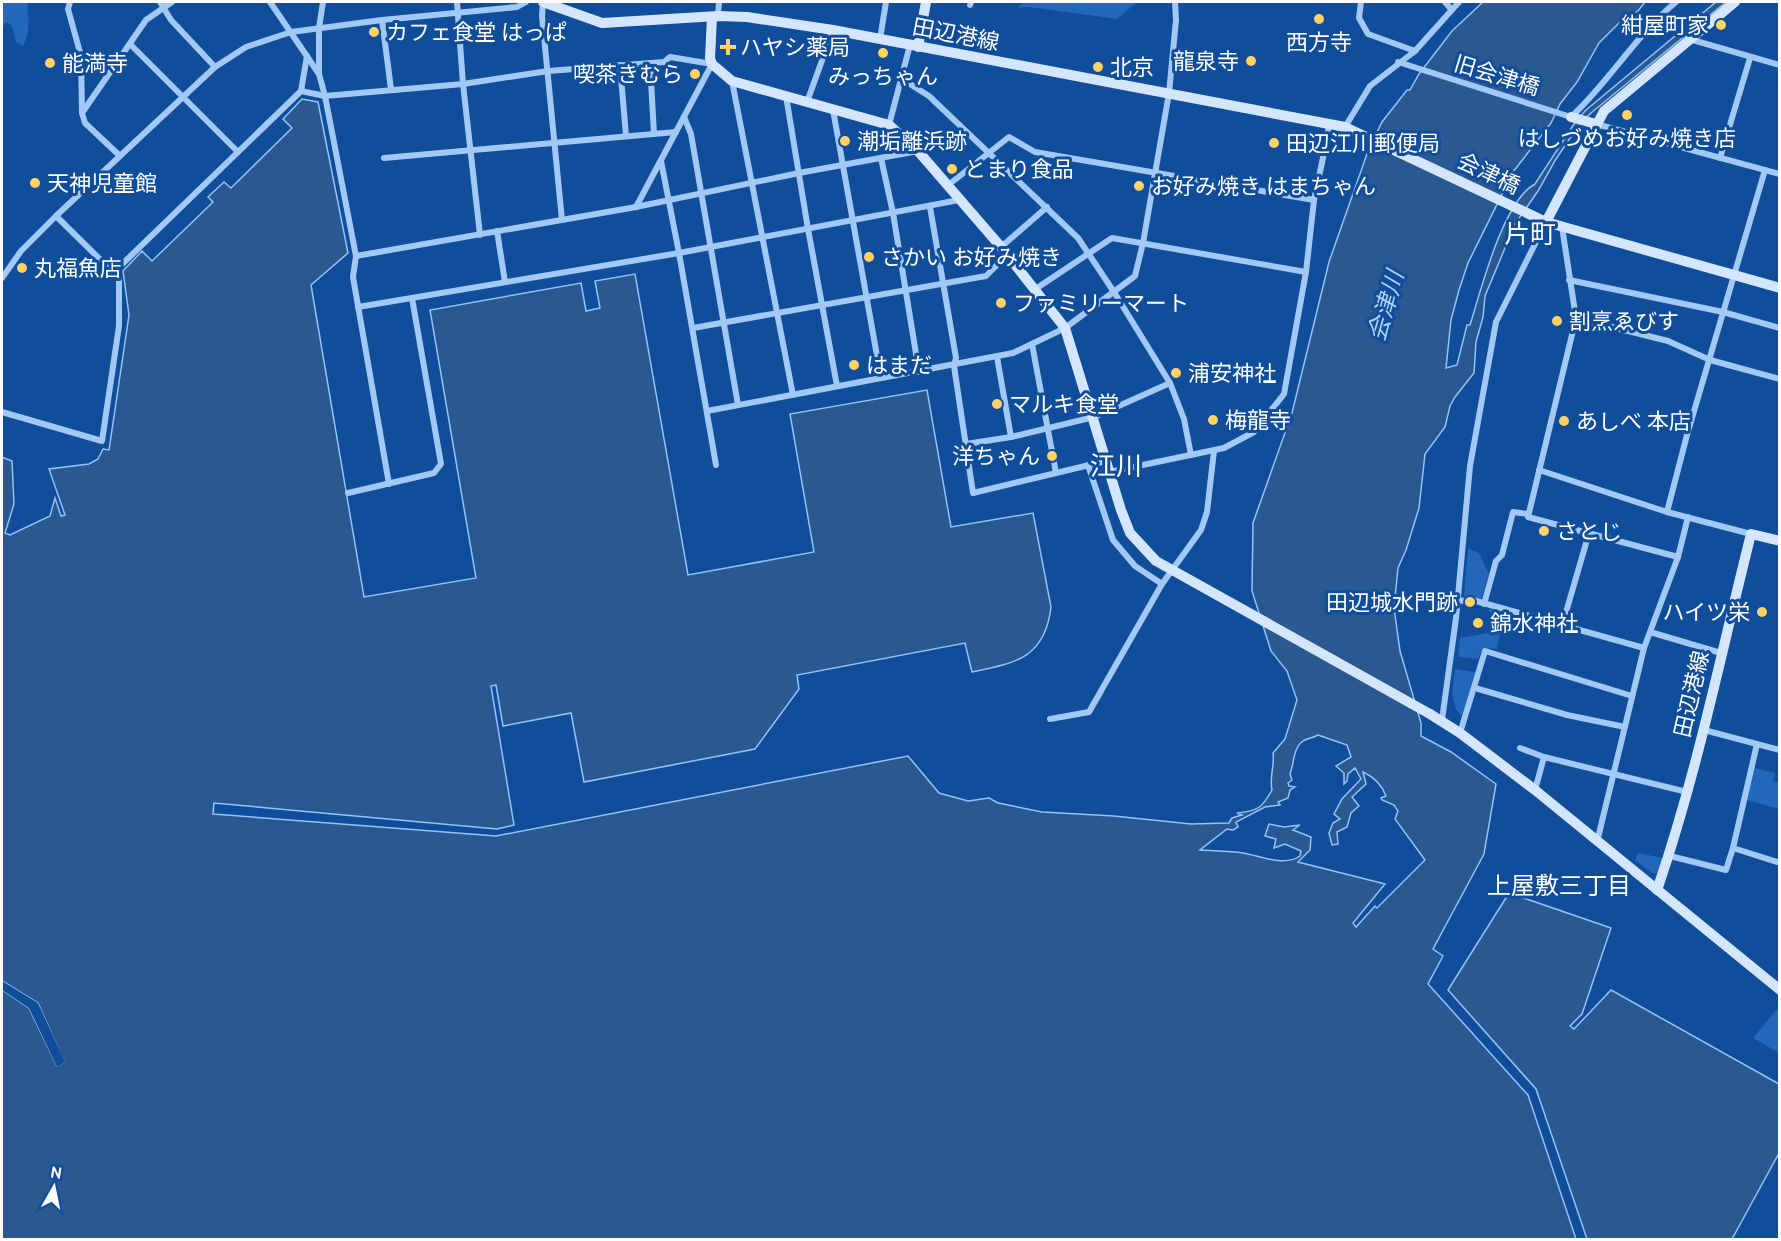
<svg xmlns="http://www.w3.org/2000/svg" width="1781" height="1241" font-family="Cabin,'Noto Sans JP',sans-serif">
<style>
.green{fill:#2267b9}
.water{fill:#2a5891;stroke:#94c3f8;stroke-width:1.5;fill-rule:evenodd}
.pier{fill:#104d9a}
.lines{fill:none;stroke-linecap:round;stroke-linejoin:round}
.street{stroke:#a2c8f5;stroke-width:6}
.secondary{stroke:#d3e6fd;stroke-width:10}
.secondary-bridge{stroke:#d3e6fd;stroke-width:10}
.poi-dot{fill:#ffd266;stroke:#104d9a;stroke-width:2}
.labels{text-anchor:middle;stroke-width:6;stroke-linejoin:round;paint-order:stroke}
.poi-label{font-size:22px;fill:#fff;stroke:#104d9a;text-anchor:start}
.street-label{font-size:22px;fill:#fff;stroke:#104d9a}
.water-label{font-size:24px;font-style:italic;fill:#afd2fb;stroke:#104d9a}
.neighbourhood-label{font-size:24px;fill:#fff;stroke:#104d9a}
.quarter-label{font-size:26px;fill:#fff;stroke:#104d9a}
</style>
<rect width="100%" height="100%" fill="#104d9a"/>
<g class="green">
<path d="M2 2H27C28 17 31 32 23 46L16 42 12 26 6 22 2 28Z"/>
<path d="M1023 2H1137L1117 19 1029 7 1018 8Z"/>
<path d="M1468 548 1479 553 1489 574 1481 599 1464 596Z"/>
<path d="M1490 608 1504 612 1497 649 1490 648 1481 651 1478 659 1458 657 1460 638 1493 632 1496 618 1489 611Z"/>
<path d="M1455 669 1475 672 1463 714 1460 715C1449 700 1453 687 1455 669Z"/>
<path d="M1754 768 1775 773 1773 782H1779V809L1747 800Z"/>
<path d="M1638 853 1662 858 1664 861 1658 873H1652L1635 860Z"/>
<path d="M1777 1009 1779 1010V1053L1753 1038Z"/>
</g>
<g class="water">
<path d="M1483 2H1645L1638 11 1619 23 1599 43 1577 82 1560 104 1551 123 1513 172 1468 263 1459 290 1451 320 1446 368 1457 365 1467 325H1470C1481 290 1503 201 1535 184L1576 121 1586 110 1716 2H1726L1591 113 1579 125 1556 159 1538 191 1515 224 1485 296 1483 317 1476 342 1474 373 1455 397 1450 406 1445 427 1425 454 1419 508 1406 550 1398 568 1394 608 1400 651 1421 723V736L1451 752 1496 784 1484 854 1433 949 1443 956 1428 984 1528 1095 1576 1239H2V990L29 1008 57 1066 64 1062 38 1003 2 981V457L12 461 14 504 5 533 10 535 50 516 55 498 61 516 65 515 49 469 89 464 98 459 103 449 109 450 129 315 123 271 142 251 152 261 213 202 208 197 224 182 231 188 292 128 283 119 302 99 318 102 348 253 311 285 364 597 476 578 430 310 581 283 586 311 600 308 595 281 635 274 688 575 814 552 790 414 927 390 951 527 1033 513 1051 607C1045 658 1016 663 972 672L965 643 797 675 799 689 755 749 584 782 571 713 503 726 496 685 491 686 514 825 497 829 214 803 213 814 496 836 908 756 939 793 968 801 989 798 998 803 1042 812 1114 816 1191 824 1229 823 1232 818 1242 815 1237 813C1258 811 1262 808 1272 790 1269 777 1275 766 1273 753L1285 739 1297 700 1287 671 1271 651 1252 591 1253 523 1292 413 1329 262 1368 151 1382 122 1407 90H1410L1419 74 1452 31ZM1318 735 1347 745 1351 757 1336 766 1344 773V784L1347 781 1348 774 1355 768 1361 779 1342 799 1334 814 1340 819 1333 823 1329 833 1332 845 1338 844 1337 832 1347 827 1351 813 1359 806 1352 797 1366 784 1363 772C1374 777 1382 785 1386 796L1381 798 1382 800 1394 805 1398 811 1395 819 1425 860 1377 908 1375 906 1356 927 1353 923 1385 884 1298 862 1310 850 1311 837 1293 830 1300 825 1284 827 1269 824 1265 836 1276 839 1274 848 1285 844 1301 851 1300 856C1284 867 1261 856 1243 853 1229 851 1214 851 1200 850L1227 829 1233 830 1238 827 1236 822 1265 807 1280 805 1278 802 1288 798 1290 790 1295 787 1289 786 1288 783 1292 780 1290 774C1294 764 1293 748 1303 741 1308 738 1313 738 1318 735Z"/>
<path d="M1509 893 1611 928 1582 1014 1570 1026 1574 1029 1611 990 1779 1084V1153L1732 1239H1587L1536 1089 1448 990Z"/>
</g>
<path class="pier" d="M2 981 38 1003 65 1062 57 1067 29 1008 2 990V987L31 1006 58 1063 61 1061 36 1005 2 984Z"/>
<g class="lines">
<g class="street">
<path d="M70 2 68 9 81 56 82 113 85 123 120 156"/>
<path d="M160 2 171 20 215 67"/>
<path d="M270 2 319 74 325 96 356 256 353 277 389 484"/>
<path d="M457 2 463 84 480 235"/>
<path d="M543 2 542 16 562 220"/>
<path d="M1361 2 1359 18 1368 34 1415 51"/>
<path d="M1445 2 1451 9"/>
<path d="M970 5 971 2"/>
<path d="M718 16 719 2"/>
<path d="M382 20 391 89"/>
<path d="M880 39 886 2"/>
<path d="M1689 39 1780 65"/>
<path d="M131 45 238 152"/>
<path d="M1398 62 1571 117C1609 82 1636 35 1676 2"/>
<path d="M650 63 654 134"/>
<path d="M620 65 626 136"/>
<path d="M319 73V28L323 2"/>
<path d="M902 79 929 96 1078 238 1114 292 1170 383 1184 419 1191 455"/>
<path d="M732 81 793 395"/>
<path d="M301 91 325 96 463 84 548 71 664 62 670 57 712 64 636 207"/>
<path d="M786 96 808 229 837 386"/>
<path d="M807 102 833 30"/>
<path d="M833 110 881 378"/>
<path d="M82 113 146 20 172 2"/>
<path d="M684 117 691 134 738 405"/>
<path d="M1596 124 1780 174"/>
<path d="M889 125 910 45"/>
<path d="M1345 127 1370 86 1415 51 1459 2"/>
<path d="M384 158 676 132"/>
<path d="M881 158 893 213 919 372"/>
<path d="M1720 158 1750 58"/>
<path d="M661 161 679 253 716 465"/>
<path d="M947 186 1009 137 1035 152 1314 200"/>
<path d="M930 207 956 358 954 366 973 493 1106 461"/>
<path d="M1562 227 1576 318 1528 517 1678 557"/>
<path d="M497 231 505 282"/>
<path d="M1001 247 1047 207"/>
<path d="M356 256 636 207 799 173 918 151"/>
<path d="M113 273 301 91 307 56"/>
<path d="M2 278 21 251 56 216 215 67 246 47 291 32 382 20 517 7 526 2"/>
<path d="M1569 280 1723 312 1780 328"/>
<path d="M1034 290 1112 238 1306 272"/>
<path d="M358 307 679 253 959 200"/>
<path d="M1576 318 1668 341 1710 360 1780 379"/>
<path d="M693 328 986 276 1007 255"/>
<path d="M1032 344 1056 473"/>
<path d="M997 357 1011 437"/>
<path d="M707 411 1013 353 1065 328 1135 276 1143 243 1169 93 1176 20 1175 2"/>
<path d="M2 412 102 441 119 326V278L56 216"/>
<path d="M966 444 1011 437 1094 417 1170 383"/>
<path d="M1088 465 1113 540 1135 566 1162 584 1201 530 1207 512 1214 451"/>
<path d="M1539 470 1667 512 1751 534"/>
<path d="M1109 472 1224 448 1254 432 1284 394 1306 272 1314 200 1327 139 1329 124"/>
<path d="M348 493 434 473 441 464 412 298"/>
<path d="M1667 512 1687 435 1765 170"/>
<path d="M1457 600 1465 601 1469 599 1644 648"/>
<path d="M1484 604 1496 561 1502 555 1513 512 1528 514"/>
<path d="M1562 626 1589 533"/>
<path d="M1650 632 1721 653"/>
<path d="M1475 688 1567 715 1625 727"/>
<path d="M1050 719 1089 712 1162 584"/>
<path d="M1442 720 1456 618 1470 466 1496 322 1546 222"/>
<path d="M1704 730 1780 750"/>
<path d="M1460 733 1485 651 1632 696"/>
<path d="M1757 744 1733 848 1780 863"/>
<path d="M1520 748 1544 757"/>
<path d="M1535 790 1544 757 1687 792"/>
<path d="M1597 842 1644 648 1678 557 1688 517"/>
<path d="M1670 856 1726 870 1733 848"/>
</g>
<g class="secondary">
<path d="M543 2 602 23 718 16 747 17 833 30 1345 127 1546 222 1780 288"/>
<path d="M712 17 710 58 712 64 732 81 889 125 918 151 1001 247 1065 328 1121 510 1130 533 1156 561 1165 566"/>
<path d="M918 47 926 2"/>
<path d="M1571 117 1596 124"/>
<path d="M1546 222 1604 111 1735 2"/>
<path d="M1430 714 1460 733 1535 790 1780 990"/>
<path d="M1657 890C1697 774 1721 653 1751 534L1780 541"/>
</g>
<path class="secondary-bridge" d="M1165 566 1430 714"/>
</g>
<g class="poi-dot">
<circle cx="1319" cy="19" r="6"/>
<circle cx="1721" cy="25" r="6"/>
<circle cx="374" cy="32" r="6"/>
<path d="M725 38h6v6h6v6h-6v6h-6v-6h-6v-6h6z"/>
<circle cx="883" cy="53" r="6"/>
<circle cx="1251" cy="61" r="6"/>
<circle cx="50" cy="63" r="6"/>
<circle cx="1098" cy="67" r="6"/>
<circle cx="695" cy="74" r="6"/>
<circle cx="1627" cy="115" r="6"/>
<circle cx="845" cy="141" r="6"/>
<circle cx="1274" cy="143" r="6"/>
<circle cx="952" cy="169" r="6"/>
<circle cx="35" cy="183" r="6"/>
<circle cx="1139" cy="186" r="6"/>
<circle cx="869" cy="257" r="6"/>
<circle cx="22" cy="268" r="6"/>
<circle cx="1001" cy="303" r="6"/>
<circle cx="1557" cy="321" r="6"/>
<circle cx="854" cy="365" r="6"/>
<circle cx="1176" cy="373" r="6"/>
<circle cx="997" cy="404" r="6"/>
<circle cx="1213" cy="420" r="6"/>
<circle cx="1564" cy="421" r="6"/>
<circle cx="1052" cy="456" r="6"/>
<circle cx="1544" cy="531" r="6"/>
<circle cx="1470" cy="602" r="6"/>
<circle cx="1762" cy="612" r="6"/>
<circle cx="1478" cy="623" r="6"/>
</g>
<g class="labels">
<g class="poi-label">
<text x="1709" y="33" text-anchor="end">紺屋町家</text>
<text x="386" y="40">カフェ食堂 はっぱ</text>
<text x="1319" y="50" text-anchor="middle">西方寺</text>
<text x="740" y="55">ハヤシ薬局</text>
<text x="1239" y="69" text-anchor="end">龍泉寺</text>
<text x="62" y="71">能満寺</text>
<text x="1110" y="75">北京</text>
<text x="683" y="82" text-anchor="end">喫茶きむら</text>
<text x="883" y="84" text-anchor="middle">みっちゃん</text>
<text x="1627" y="146" text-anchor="middle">はしづめお好み焼き店</text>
<text x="857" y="149">潮垢離浜跡</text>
<text x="1286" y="151">田辺江川郵便局</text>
<text x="964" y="177">とまり食品</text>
<text x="47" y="191">天神児童館</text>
<text x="1151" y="194">お好み焼き はまちゃん</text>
<text x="881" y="265">さかい お好み焼き</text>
<text x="34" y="276">丸福魚店</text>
<text x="1013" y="311">ファミリーマート</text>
<text x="1569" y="329">割烹ゑびす</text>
<text x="866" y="373">はまだ</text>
<text x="1188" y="381">浦安神社</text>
<text x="1009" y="412">マルキ食堂</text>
<text x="1225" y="428">梅龍寺</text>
<text x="1576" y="429">あしべ 本店</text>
<text x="1040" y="464" text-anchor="end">洋ちゃん</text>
<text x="1556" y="539">さとじ</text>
<text x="1458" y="610" text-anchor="end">田辺城水門跡</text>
<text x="1750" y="620" text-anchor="end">ハイツ栄</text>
<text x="1490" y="631">錦水神社</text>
</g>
<g class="street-label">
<text transform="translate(956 34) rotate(11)" y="8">田辺港線</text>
<text transform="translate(1497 75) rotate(17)" y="8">旧会津橋</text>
<text transform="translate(1489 173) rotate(25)" y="8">会津橋</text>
<text transform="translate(1691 694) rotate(-77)" y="8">田辺港線</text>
</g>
<g class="water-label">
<text transform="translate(1386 306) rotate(-74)" y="8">会津川</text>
</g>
<g class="neighbourhood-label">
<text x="1559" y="894">上屋敷三丁目</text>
</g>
<g class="quarter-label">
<text x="1530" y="243">片町</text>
<text x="1116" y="475">江川</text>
</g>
</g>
<rect width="1781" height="1241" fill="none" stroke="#ffffff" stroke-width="6"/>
<g transform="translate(54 1187) rotate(9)" stroke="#104d9a" stroke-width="4.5" paint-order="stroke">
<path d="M0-4.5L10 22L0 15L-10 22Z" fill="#ffffff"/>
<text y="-9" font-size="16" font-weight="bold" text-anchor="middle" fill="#ffffff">N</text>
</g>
</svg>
